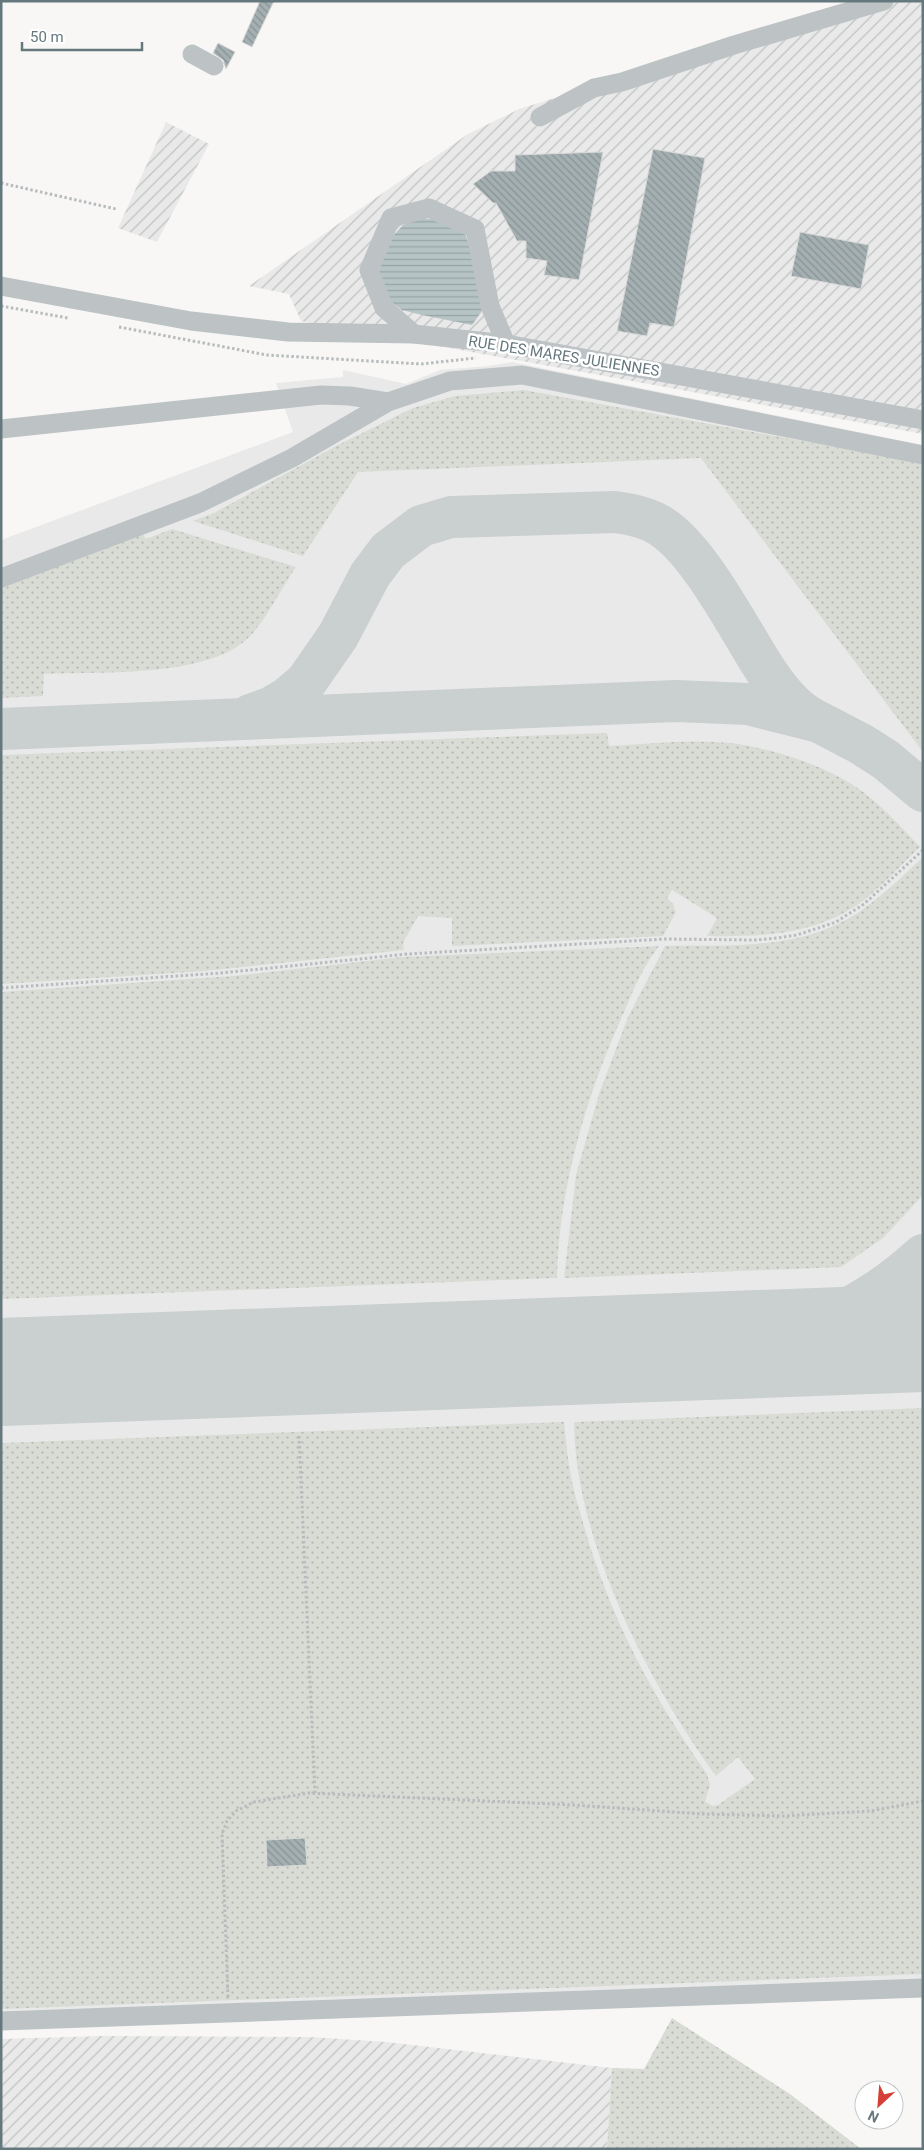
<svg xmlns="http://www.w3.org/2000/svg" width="924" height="2150" font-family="Roboto,sans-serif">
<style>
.built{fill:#e9e9e9}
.industrial{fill:url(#industrial-furrows)}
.grass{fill:url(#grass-dots)}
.water{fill:url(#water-rules)}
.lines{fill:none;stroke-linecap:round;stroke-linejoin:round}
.taxiway{stroke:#cacfd0;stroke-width:42}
.runway{stroke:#cacfd0;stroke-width:108}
.building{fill:url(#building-back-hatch);stroke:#d9d9d8}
.path{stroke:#b8bcbe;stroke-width:3;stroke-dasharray:2.5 2.5;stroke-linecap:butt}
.minor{stroke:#bdc3c5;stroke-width:19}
.labels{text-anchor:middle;stroke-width:5;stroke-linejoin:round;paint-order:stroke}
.street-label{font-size:15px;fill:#65787e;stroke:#fff}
</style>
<defs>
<pattern id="industrial-furrows" width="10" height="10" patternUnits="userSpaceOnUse" patternTransform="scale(1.25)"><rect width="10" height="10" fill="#e9e9e9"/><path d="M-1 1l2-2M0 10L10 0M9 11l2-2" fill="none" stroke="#c0c2c2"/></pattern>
<pattern id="grass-dots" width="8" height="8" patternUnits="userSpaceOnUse" patternTransform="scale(1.25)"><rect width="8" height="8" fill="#d9dcd5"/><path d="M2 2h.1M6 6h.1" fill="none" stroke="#b4b7b2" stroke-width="1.8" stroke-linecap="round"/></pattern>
<pattern id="water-rules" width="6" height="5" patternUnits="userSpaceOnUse" patternTransform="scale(1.25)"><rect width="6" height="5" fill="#b6c4c6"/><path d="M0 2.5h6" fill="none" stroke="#98a4a6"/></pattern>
<pattern id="building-back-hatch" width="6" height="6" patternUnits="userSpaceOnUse" patternTransform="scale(1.25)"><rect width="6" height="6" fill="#a4afb2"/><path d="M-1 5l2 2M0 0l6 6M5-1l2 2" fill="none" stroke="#899396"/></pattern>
</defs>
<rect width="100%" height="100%" fill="#f8f7f5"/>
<path class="built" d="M512 362 923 445V1997L1 2030V540L293 432 276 383 343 377V370L406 384 440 370 488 366Z"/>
<g class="industrial">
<path d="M869 1H923V434L301 321 289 294 249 286 468 134 519 109Z"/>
<path d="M166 122 209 144 157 242 118 228Z"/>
<path d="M103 2036 310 2037 386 2042 612 2068 607 2149H1V2039Z"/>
</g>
<g class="grass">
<path d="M524 390 923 463V752L701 458 358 472 303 556 193 521 214 513 336 446 413 408 455 396Z"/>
<path d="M172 529 296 567C282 587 268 616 252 634 213 679 100 671 44 674L43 696 1 698V585L142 533 146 539Z"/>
<path d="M607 733 609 746C644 744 680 740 716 742 760 744 818 762 856 787 880 803 900 826 920 847 902 864 884 884 864 900 818 935 763 937 707 936L717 918 672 890 667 898 673 904 676 912 663 936 452 946V918L418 916 403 943 404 950 205 971 1 984V755Z"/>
<path d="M923 857V1195L883 1238 841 1267 564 1278 576 1175 599 1094 628 1017 665 946C733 945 803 951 862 910 884 894 903 876 923 857Z"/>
<path d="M659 946C644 965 634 988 625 1010 587 1093 559 1186 557 1278L1 1299V992L233 976 402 957Z"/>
<path d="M923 1408V1974L1 2009V1443L564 1422C566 1438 567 1455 570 1471 573 1490 579 1508 584 1526 611 1620 652 1695 707 1774L710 1785 705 1802 713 1806 718 1805 755 1779 738 1757 716 1776C647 1682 575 1539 574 1422Z"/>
<path d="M672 2018 790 2094 861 2149H607L612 2068 644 2069Z"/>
</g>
<path class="water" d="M421 218 447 222 464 231 477 266 482 311 472 325 422 315 402 310 390 301 378 275 384 246 403 225Z"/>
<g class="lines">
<g class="taxiway">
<path d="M250 715 270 708 287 698 306 682 338 636 370 575 388 551 421 526 451 517 615 512C630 514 646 517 659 525 697 547 737 625 761 663 774 684 791 708 813 719"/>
<path d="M1 729 676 701 748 704 819 722 861 744 886 760 923 791"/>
<path d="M709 1346C726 1344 744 1343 762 1339 823 1327 877 1297 923 1255"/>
</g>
<path class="runway" d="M1 1372 923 1338"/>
</g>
<g class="building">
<path d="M260 1H274L252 47 242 42Z"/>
<path d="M218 43 235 52 226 69 223 60 213 53Z"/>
<path d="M653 149 705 158 674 327 650 323 647 336 617 331Z"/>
<path d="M603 152 579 280 544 275 547 261 526 258V241H517L496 203H493L473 184 491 171H515V155Z"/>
<path d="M800 232 869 245 861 289 791 276Z"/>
<path d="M305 1838 307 1865 267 1867 266 1840Z"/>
</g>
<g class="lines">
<g class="path">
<path d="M1 183 116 209"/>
<path d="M1 306 68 318"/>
<path d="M119 327 267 355 421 364 476 358"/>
<path d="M1 988 221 973 408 954 665 939 755 940 777 938 797 935 836 922 864 904 923 850"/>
<path d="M299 1436 315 1793"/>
<path d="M228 1997 222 1834 227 1821 236 1811 254 1802 309 1793 575 1805 702 1814 783 1816 871 1811 923 1801"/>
</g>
<g class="minor">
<path d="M192 54 214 66"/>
<path d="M540 117 594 88 622 82 734 45 884 1"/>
<path d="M1 286 191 321 288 332 414 334 506 344 923 420"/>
<path d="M414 334 384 308 369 270 391 218 429 208 475 229 490 306 506 344"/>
<path d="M1 429 321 395 350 396 388 402"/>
<path d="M1 578 200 503 292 458 388 402 450 381 522 375 923 455"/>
<path d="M1 2021 923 1988"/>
</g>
</g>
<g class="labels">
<g class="street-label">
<text transform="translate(564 356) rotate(9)" y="5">RUE DES MARES JULIENNES</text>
</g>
</g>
<rect width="924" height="2150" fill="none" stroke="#65787e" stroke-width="5"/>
<g transform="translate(879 2105) rotate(206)"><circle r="24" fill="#ffffff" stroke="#c1c9cb"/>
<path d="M0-4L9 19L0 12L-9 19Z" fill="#d63f37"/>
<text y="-8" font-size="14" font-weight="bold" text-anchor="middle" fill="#65787e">N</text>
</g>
<path d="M22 42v8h120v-8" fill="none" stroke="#65787e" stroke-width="2.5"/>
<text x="30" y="42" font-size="15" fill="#65787e" stroke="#ffffff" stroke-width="4" paint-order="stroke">50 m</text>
</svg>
